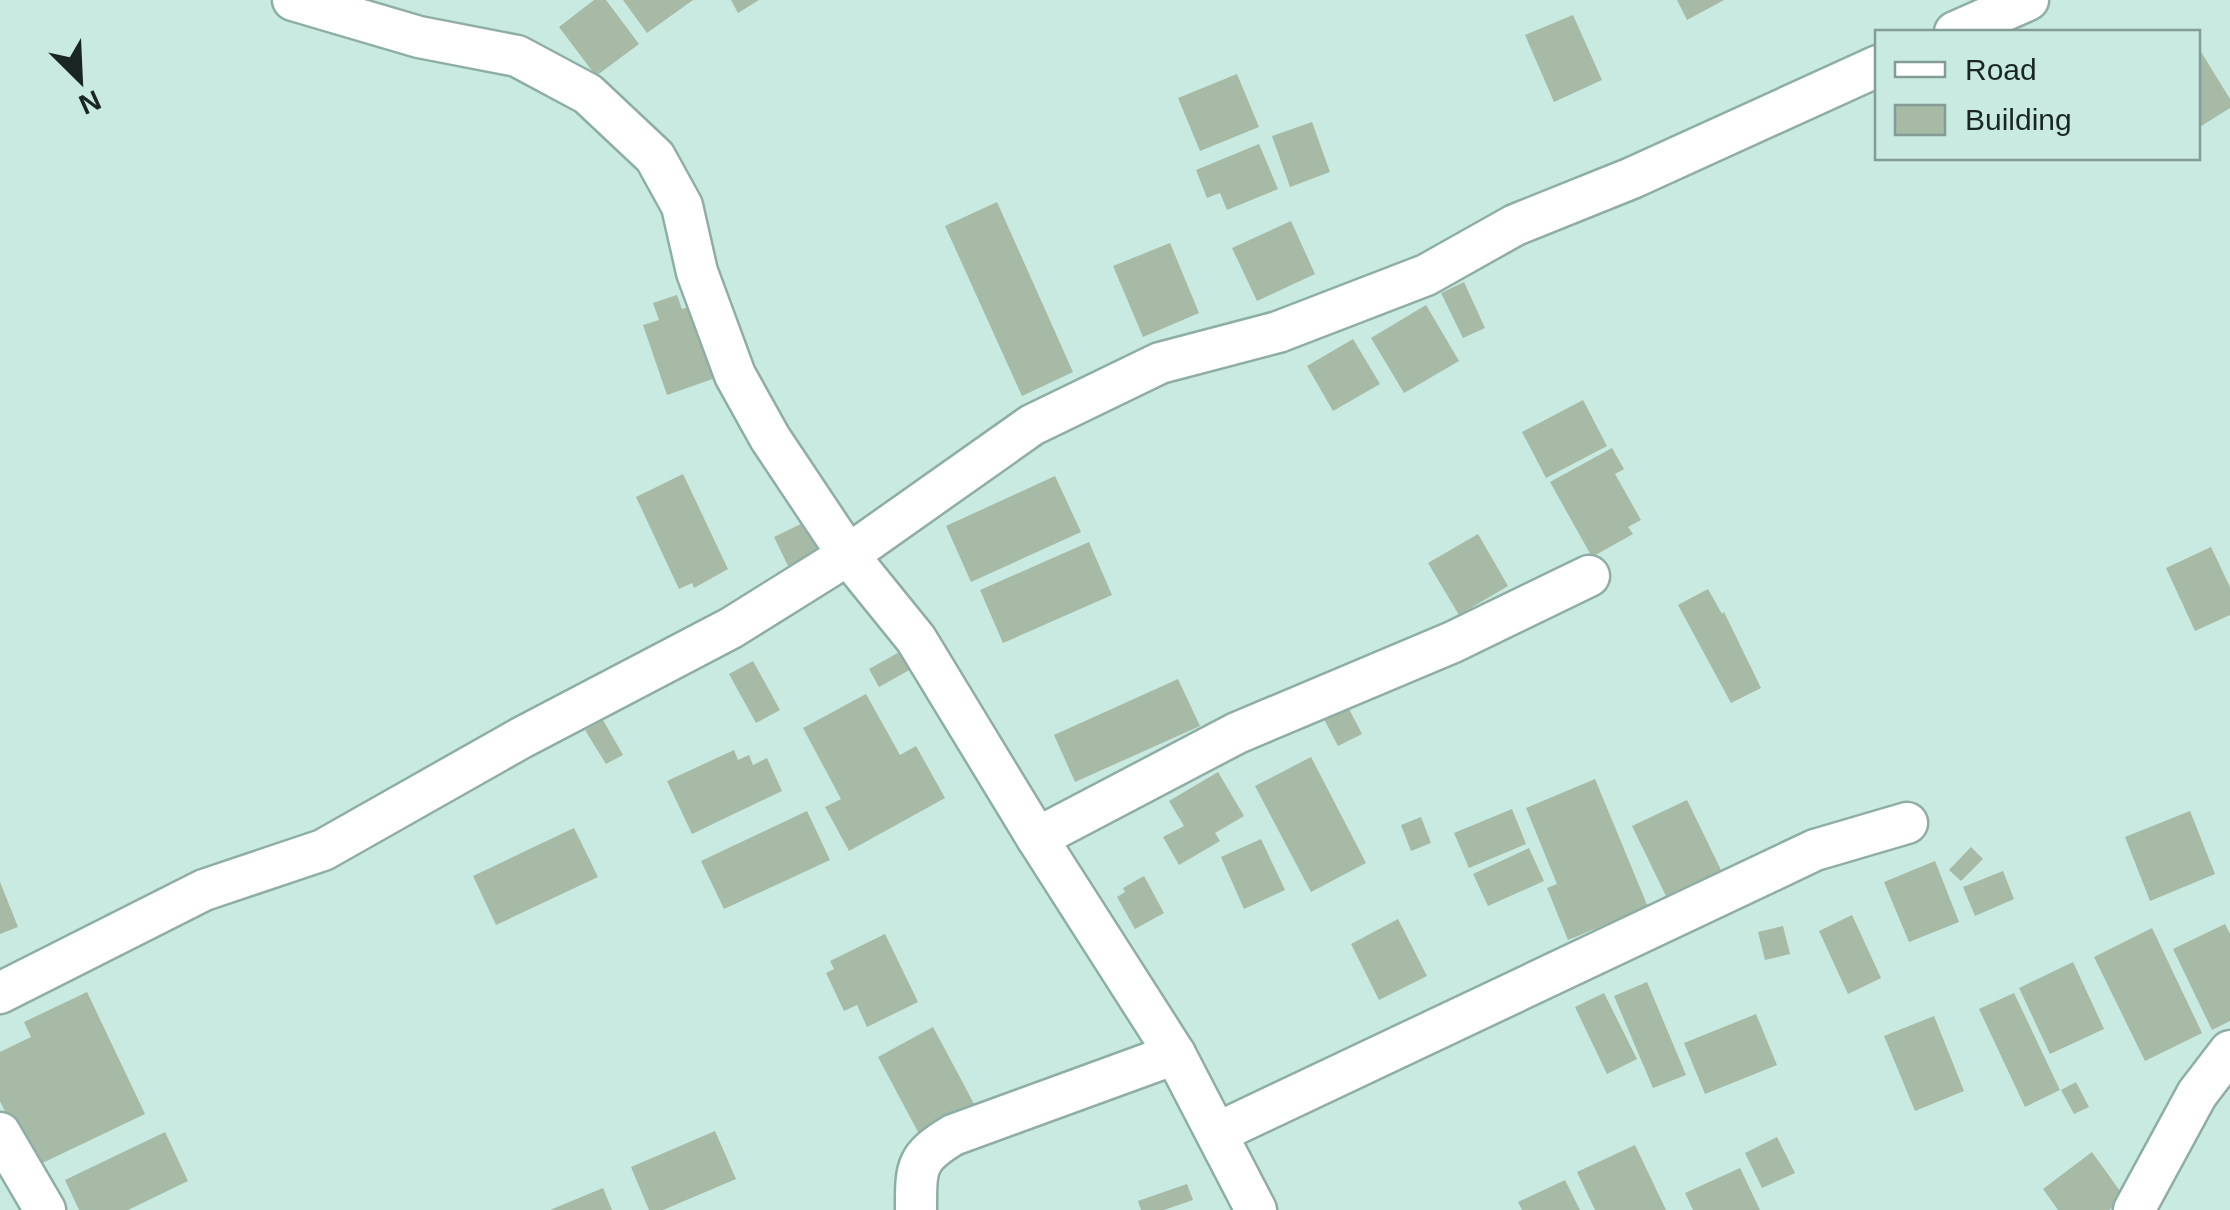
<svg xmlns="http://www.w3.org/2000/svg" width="2230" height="1210" font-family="Arial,sans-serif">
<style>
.building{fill:#a6baa5}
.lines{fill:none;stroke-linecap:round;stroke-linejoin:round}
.minor-casing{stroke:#8eaea5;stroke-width:45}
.minor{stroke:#fff;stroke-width:40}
</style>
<rect width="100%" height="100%" fill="#c9eae1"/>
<g class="building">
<path d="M594 0H606L639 44 596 76 559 27Z"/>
<path d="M623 0H693L647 33Z"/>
<path d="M731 0H759L738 13Z"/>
<path d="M1677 0H1724L1687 20Z"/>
<path d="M1573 15 1602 80 1554 102 1525 35Z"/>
<path d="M2198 47 2230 99V108L2198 128Z"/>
<path d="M1237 74 1259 127 1200 151 1178 98Z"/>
<path d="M1312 122 1330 172 1290 187 1272 136Z"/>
<path d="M1259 144 1278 189 1227 210 1220 193 1207 198 1196 170Z"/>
<path d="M997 202 1073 372 1022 396 945 226Z"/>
<path d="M1291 221 1315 274 1257 301 1232 248Z"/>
<path d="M1170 243 1199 313 1143 337 1113 266Z"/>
<path d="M1464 282 1485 328 1463 338 1441 293Z"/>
<path d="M677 295 682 309 700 303 724 375 667 395 643 325 659 320 653 303Z"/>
<path d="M1426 305 1459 361 1404 393 1371 338Z"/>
<path d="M1353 339 1380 384 1333 411 1307 366Z"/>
<path d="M1583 400 1607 446 1546 478 1522 432Z"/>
<path d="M1612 448 1624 469 1615 474 1641 520 1628 527 1633 534 1592 557 1550 482Z"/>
<path d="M683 474 728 569 694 588 692 583 679 589 636 497Z"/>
<path d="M1055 476 1081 532 971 582 946 526Z"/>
<path d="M811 519 827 552 790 570 774 537Z"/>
<path d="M1478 534 1508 586 1459 615 1428 563Z"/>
<path d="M1089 542 1112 595 1003 643 980 590Z"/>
<path d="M2211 547 2230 587V615L2195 631 2166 568Z"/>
<path d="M1708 589 1722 614 1724 612 1761 688 1731 703 1678 605Z"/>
<path d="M903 650 913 668 879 687 869 669Z"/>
<path d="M753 661 780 710 756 723 729 674Z"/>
<path d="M1178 679 1200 726 1075 782 1054 735Z"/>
<path d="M866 694 900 755 916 746 945 798 849 851 825 807 841 799 803 728Z"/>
<path d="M1348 707 1362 734 1338 746 1324 719Z"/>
<path d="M603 720 623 755 606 764 585 730Z"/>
<path d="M734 750 738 760 749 755 753 765 767 758 782 791 692 834 667 781Z"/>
<path d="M1311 757 1366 863 1311 892 1255 786Z"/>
<path d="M1218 772 1244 816 1215 833 1220 841 1179 865 1163 837 1184 826 1169 801Z"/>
<path d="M1595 779 1648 907 1568 940 1547 888 1557 884 1526 808Z"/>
<path d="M1687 800 1721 870 1666 896 1632 826Z"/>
<path d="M1512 809 1526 844 1469 868 1454 833Z"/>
<path d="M807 811 830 860 724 909 701 861Z"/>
<path d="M2190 811 2215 874 2150 901 2125 837Z"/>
<path d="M1421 817 1431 843 1411 851 1401 825Z"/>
<path d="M574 828 598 877 496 925 473 876Z"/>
<path d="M1261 839 1285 890 1244 909 1221 857Z"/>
<path d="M1971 847 1983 859 1961 881 1949 870Z"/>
<path d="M1529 848 1544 881 1488 906 1473 874Z"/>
<path d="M1935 861 1959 922 1909 942 1884 882Z"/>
<path d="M2003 871 2014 899 1975 916 1963 887Z"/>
<path d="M1144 876 1164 913 1135 929 1117 897 1125 892 1123 888Z"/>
<path d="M0 882 18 927 0 934Z"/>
<path d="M1852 915 1881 978 1848 994 1819 931Z"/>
<path d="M1398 919 1427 976 1379 1000 1351 944Z"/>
<path d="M2225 924 2230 934V1021L2212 1030 2173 949Z"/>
<path d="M1783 926 1790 954 1765 960 1758 932Z"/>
<path d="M2152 928 2202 1033 2145 1061 2094 957Z"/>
<path d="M885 934 918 1002 867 1027 857 1005 844 1011 826 973 834 969 830 961Z"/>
<path d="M2073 962 2104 1029 2050 1054 2019 988Z"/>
<path d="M1647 982 1686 1075 1653 1088 1614 996Z"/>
<path d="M87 992 145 1114 32 1168 0 1101V1052L31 1037 24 1022Z"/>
<path d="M1604 993 1637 1059 1607 1074 1575 1007Z"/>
<path d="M2014 993 2060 1090 2025 1107 1979 1009Z"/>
<path d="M1756 1014 1777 1065 1705 1094 1684 1043Z"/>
<path d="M1934 1016 1964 1091 1915 1111 1884 1036Z"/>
<path d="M933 1027 980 1115 925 1145 878 1057Z"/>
<path d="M2076 1082 2089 1107 2074 1114 2061 1090Z"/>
<path d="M715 1131 736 1179 663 1210H649L631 1167Z"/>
<path d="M165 1132 188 1181 128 1210H79L65 1180Z"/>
<path d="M1777 1137 1795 1173 1762 1188 1745 1153Z"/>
<path d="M1635 1145 1666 1210H1595L1577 1172Z"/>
<path d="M2092 1152 2125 1198 2109 1210H2058L2043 1189Z"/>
<path d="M1740 1168 1760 1210H1693L1685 1193Z"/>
<path d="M1565 1180 1580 1210H1522L1518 1202Z"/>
<path d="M1187 1184 1193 1200 1164 1210H1141L1138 1201Z"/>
<path d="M603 1188 612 1210H550Z"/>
</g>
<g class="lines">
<g class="minor-casing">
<g id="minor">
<path d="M293 0 419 37 517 56 588 94 655 157 682 206 697 272 735 375 770 438 848 555 916 639 1037 838 1175 1054 1256 1210"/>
<path d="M1955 32 2028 0"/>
<path d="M1037 838 1237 733 1453 642 1589 576"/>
<path d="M0 993 204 890 323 850 521 738 731 628 848 555 1032 425 1160 363 1278 332 1426 275 1515 225 1632 178 1878 66"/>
<path d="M0 1133 45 1210"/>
<path d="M1217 1133 1815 850 1907 823"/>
<path d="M916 1210C916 1167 915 1158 953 1135L1175 1054"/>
<path d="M2134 1210 2197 1094 2230 1051"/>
</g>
</g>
<use href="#minor" class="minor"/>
</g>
<rect x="1875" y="30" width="325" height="130" fill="#c9eae1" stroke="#839c95" stroke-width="2.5"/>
<rect x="1895" y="62" width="50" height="15" fill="#ffffff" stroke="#839c95" stroke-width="2.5"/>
<text x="1965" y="80" font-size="30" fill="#1a2623">Road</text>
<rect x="1895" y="105" width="50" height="30" fill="#a6baa5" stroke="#839c95" stroke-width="2.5"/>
<text x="1965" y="130" font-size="30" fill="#1a2623">Building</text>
<g transform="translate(80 80) rotate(156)" stroke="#c9eae1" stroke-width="8" paint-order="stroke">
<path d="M0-8L18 38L0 25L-18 38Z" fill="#1a2623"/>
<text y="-15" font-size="28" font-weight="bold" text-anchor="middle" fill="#1a2623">N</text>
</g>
</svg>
